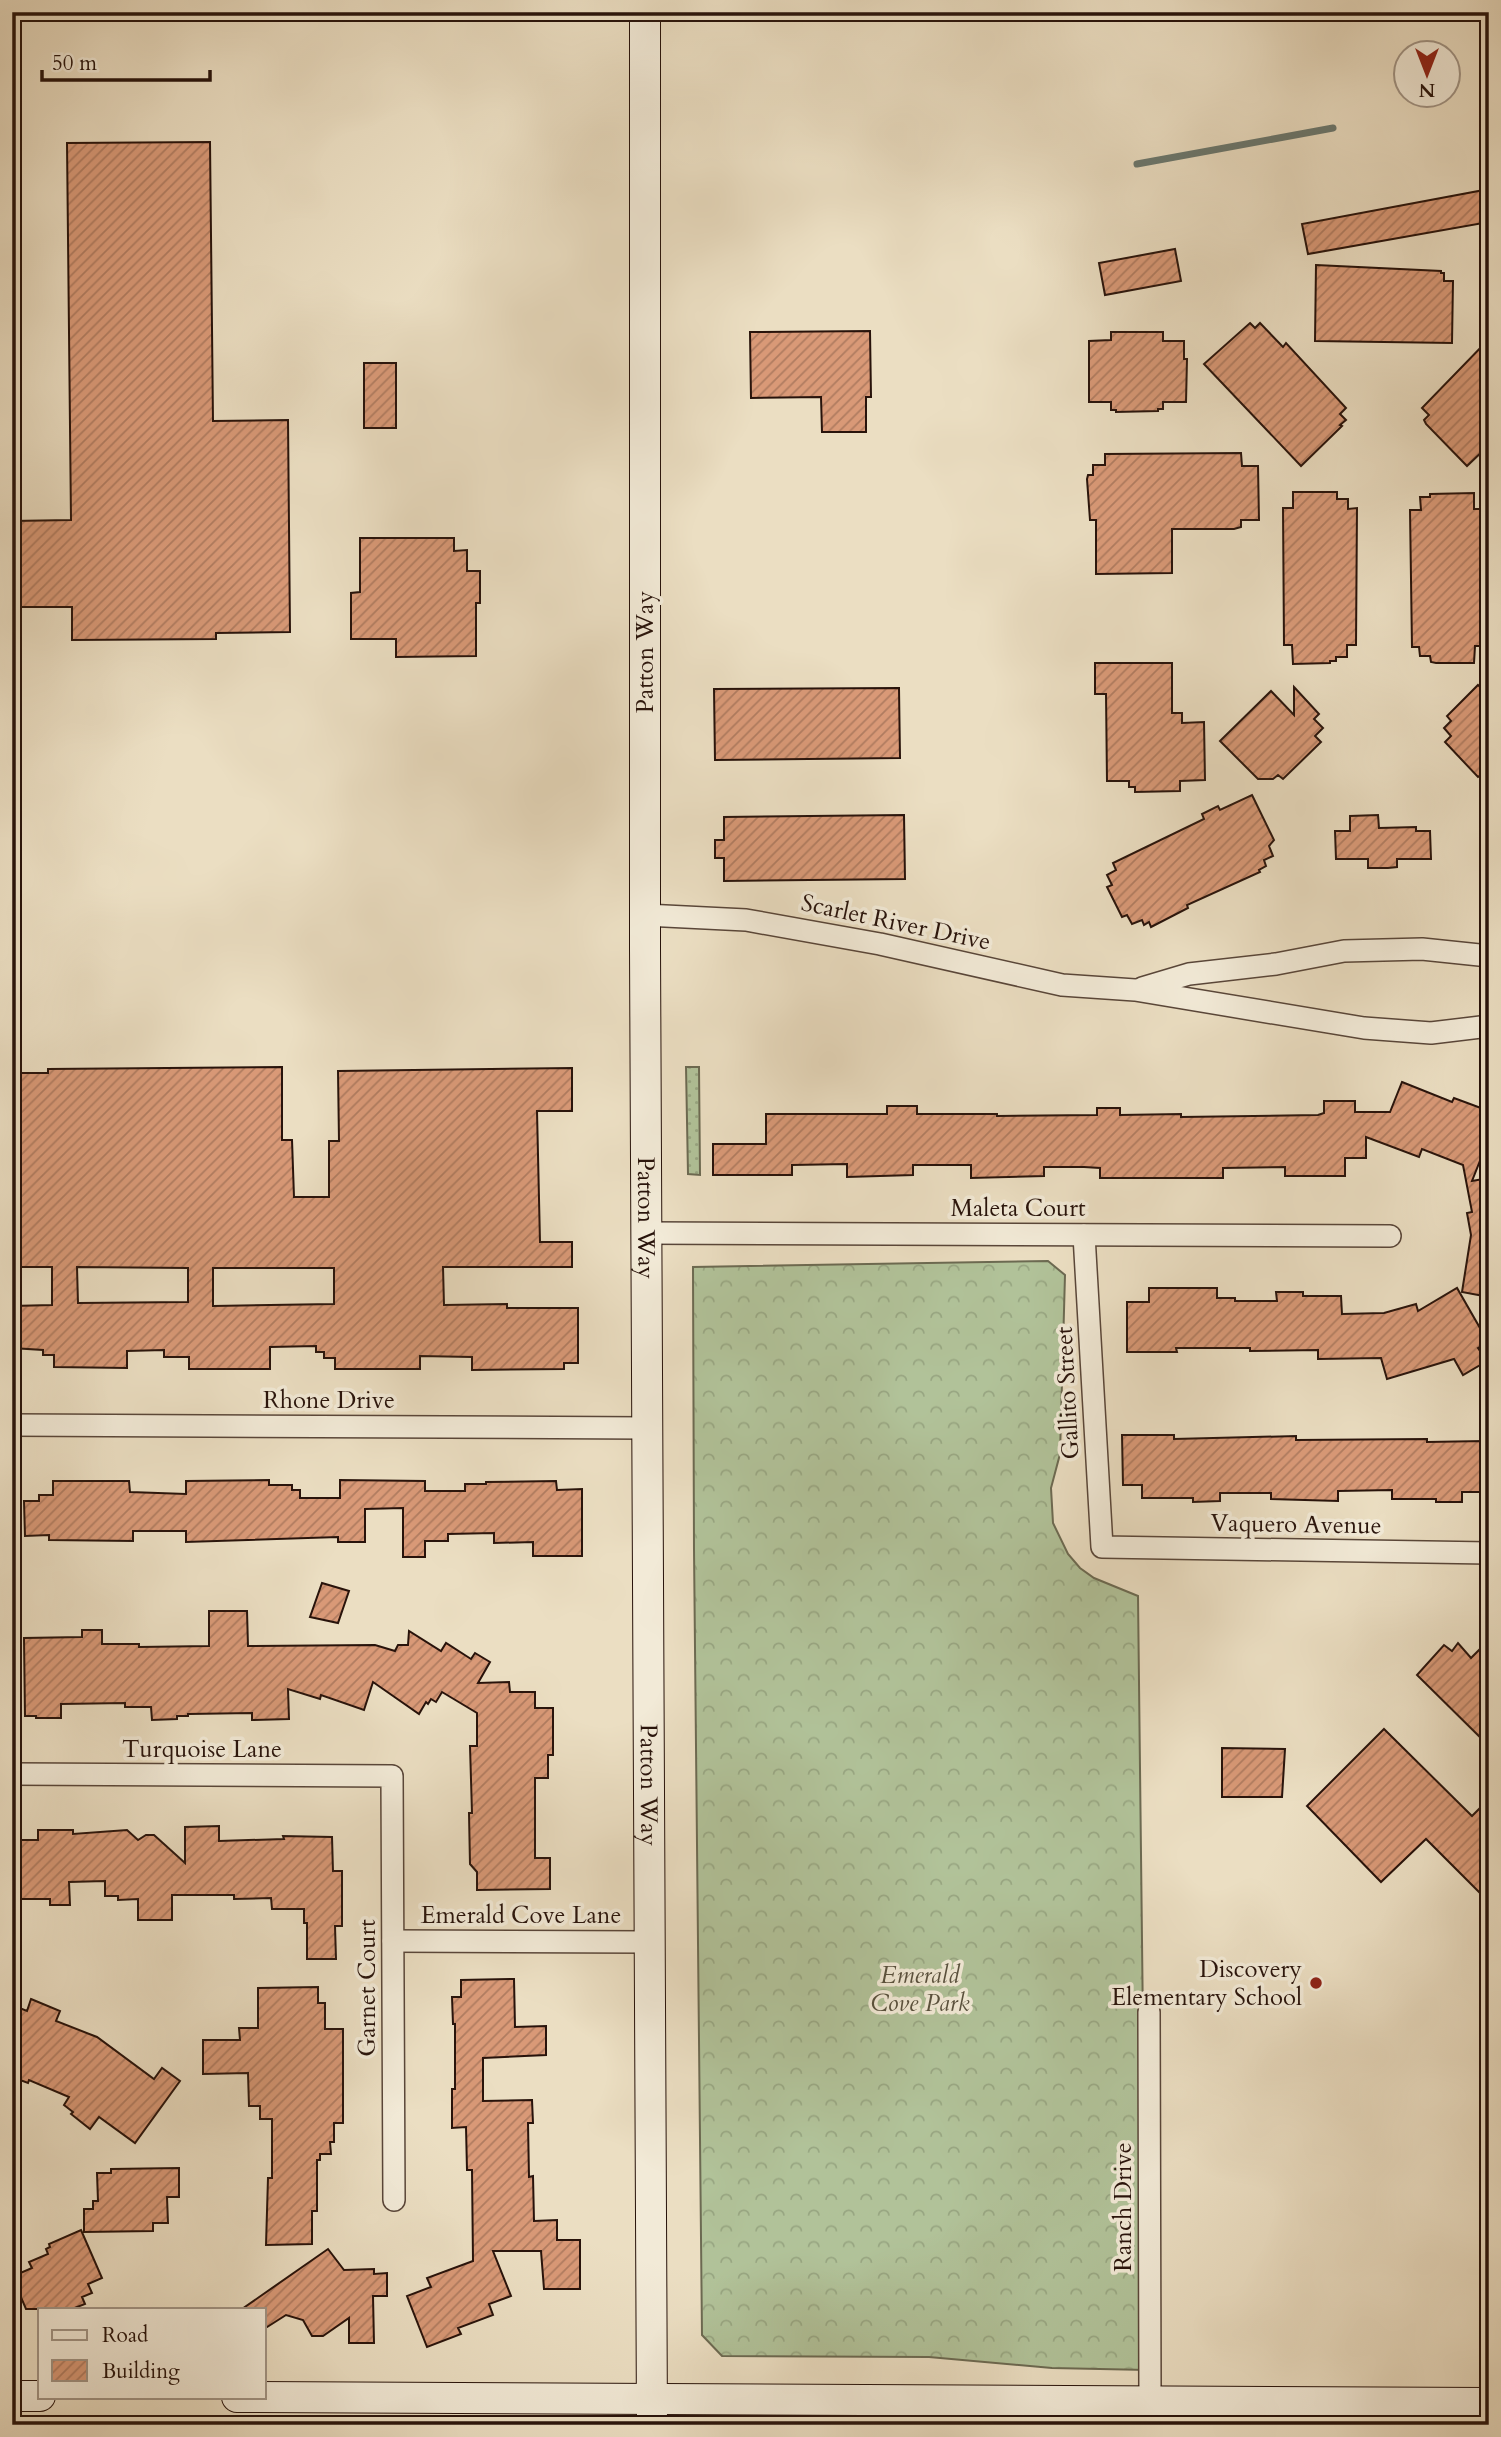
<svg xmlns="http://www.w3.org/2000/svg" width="1501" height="2437" font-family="Cardo,serif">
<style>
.grass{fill:url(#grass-dots);stroke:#6c6a52;stroke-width:2}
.forest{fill:url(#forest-crowns);stroke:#6c6a52;stroke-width:2}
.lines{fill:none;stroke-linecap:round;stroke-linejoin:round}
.stream{stroke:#6b786f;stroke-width:7}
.building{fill:url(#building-hatch);stroke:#28130b;stroke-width:2;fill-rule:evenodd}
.street-casing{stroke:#594639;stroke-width:24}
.secondary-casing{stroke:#28130b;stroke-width:32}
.street{stroke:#f2ead7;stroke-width:21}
.secondary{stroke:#f2ead7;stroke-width:30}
.poi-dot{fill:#8f2418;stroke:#f2ead7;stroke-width:2.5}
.labels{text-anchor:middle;stroke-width:7;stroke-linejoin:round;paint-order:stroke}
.street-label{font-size:24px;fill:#28130b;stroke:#f2ead7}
.poi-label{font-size:24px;fill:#28130b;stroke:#f2ead7;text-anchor:end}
.park-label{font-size:24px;font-style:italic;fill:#58503d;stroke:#f2ead7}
</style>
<defs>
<pattern id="grass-dots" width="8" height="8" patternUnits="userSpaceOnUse" patternTransform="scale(1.75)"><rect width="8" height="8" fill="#b1c299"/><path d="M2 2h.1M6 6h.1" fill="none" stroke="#98a682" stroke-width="1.8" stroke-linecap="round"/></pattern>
<pattern id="forest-crowns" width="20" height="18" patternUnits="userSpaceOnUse" patternTransform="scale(1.75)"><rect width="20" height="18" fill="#b1c299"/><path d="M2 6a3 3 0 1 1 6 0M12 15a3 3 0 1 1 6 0" fill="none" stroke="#98a682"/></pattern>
<pattern id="building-hatch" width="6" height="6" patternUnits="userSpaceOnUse" patternTransform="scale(1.75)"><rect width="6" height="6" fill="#d99977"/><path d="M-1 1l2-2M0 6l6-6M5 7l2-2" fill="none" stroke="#b07c60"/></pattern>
</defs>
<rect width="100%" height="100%" fill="#ebdec2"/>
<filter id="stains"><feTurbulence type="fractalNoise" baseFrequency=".00286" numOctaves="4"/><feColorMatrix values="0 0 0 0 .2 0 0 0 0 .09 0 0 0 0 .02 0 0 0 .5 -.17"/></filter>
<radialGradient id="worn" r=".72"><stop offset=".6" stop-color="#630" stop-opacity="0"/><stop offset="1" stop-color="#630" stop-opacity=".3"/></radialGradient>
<path class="grass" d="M686 1067H699L700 1175 688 1174Z"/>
<path class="forest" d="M1048 1261 1065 1275 1060 1454 1051 1488 1053 1523 1068 1554 1080 1568 1094 1578 1138 1596 1147 2370 1052 2368 929 2357 722 2356 702 2335 694 1549 693 1267Z"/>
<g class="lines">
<path class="stream" d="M1137 164 1333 128"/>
</g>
<g class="building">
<path d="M210 142 213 421 288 420 290 632 216 633V639L72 640V607H12V521L71 520 67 143Z"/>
<path d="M1484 190 1489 222 1308 254 1302 224Z"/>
<path d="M1175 249 1181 281 1105 295 1099 263Z"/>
<path d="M1316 265 1441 271V273H1444V281H1453L1452 343 1315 341Z"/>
<path d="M1250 323 1255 328 1260 323 1283 347 1286 343 1346 408 1340 414 1346 420 1340 425 1342 426 1301 466 1204 364Z"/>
<path d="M870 331 871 397H866V432H822L821 397 751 398 750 332Z"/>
<path d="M1111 332H1163V341H1184V359H1187L1186 402H1163V409H1158V411L1116 412V410H1111V402H1089V341L1111 340Z"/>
<path d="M1489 339V445L1467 466 1426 424 1424 420 1429 415 1422 408Z"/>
<rect x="364" y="363" width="32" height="65"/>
<path d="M1241 453 1242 466H1258L1259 520H1241V527L1234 529H1172V573L1096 574V520H1090L1087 479 1088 475H1093V465H1105V454Z"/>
<path d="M1293 492H1337V499H1348V509L1357 508 1356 645H1347V657H1336V661H1330V663L1293 664 1292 645H1284L1283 508H1293Z"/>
<path d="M1474 493V509H1482L1484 646H1475L1474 663H1436L1431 662 1430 656H1420L1419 647H1412L1410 510H1421L1420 497H1430V494Z"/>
<path d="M360 538H454V551L467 550V571H480V603H476V656L396 657V639H351V593L360 592Z"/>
<path d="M1095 663H1172V713H1182V723L1204 722 1205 780 1180 781V791L1135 792V787H1129V781H1107L1106 694H1095Z"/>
<path d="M1478 685 1489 695V769L1478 777 1445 742 1451 736 1444 728 1451 721 1447 716Z"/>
<path d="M1294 687 1319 714 1314 719 1323 728 1315 736 1321 742 1283 779 1278 775 1273 779H1258L1220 741 1271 691 1294 715Z"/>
<path d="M899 688 900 758 715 760 714 689Z"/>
<path d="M1252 795 1274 840 1269 846 1273 856 1264 860 1266 866 1259 870 1260 872 1187 905 1188 908 1151 927 1149 922 1144 925 1142 920 1132 924 1127 915 1122 917 1107 887 1112 885 1107 875 1116 870 1113 863 1204 819 1202 814 1218 806 1220 810Z"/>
<path d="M904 815 905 879 724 881V858H715V840H724V817Z"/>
<path d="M1378 815 1379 828 1416 827V831H1430L1431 859H1397V867L1388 868H1368V859H1336L1335 831H1350V816Z"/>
<path d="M282 1067V1140H292L294 1197H329V1141H339L338 1071 572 1068V1111H537L540 1242H572V1267H443L444 1305 507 1304V1308H578V1363H564V1369L472 1370V1357L420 1356V1369H335V1358H324V1352H316V1346L270 1347V1369H189V1357H164V1350L127 1351V1368L54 1367V1355H43V1350L12 1348V1306L52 1305V1267H12V1073H48V1069ZM77 1267 188 1268V1302L78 1303ZM213 1268H334V1304L213 1306Z"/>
<path d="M1402 1082 1452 1102 1454 1098 1489 1111V1138L1472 1181 1489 1178V1297L1462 1292 1471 1235 1467 1213 1472 1212 1463 1165 1422 1149 1419 1157 1366 1137V1158H1345V1176H1285V1167L1223 1168V1178H1100V1168L1084 1167H1044V1176L971 1178V1165H913V1175L847 1177V1164L792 1165V1175H713V1144H766V1114H887V1106H917V1114H997V1116L1097 1115V1108H1120V1115L1181 1114V1117L1318 1115 1324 1113V1101H1355V1112H1390Z"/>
<path d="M1149 1288H1217V1298H1235V1301H1277L1276 1292H1303V1296H1341L1342 1314 1384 1313 1416 1304 1418 1311 1457 1288 1488 1342 1478 1348 1487 1361 1463 1375 1454 1359 1387 1379 1381 1358 1318 1359V1350L1250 1351V1348H1176L1177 1352H1127V1302H1149Z"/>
<path d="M1122 1435H1174V1439L1296 1436V1440L1427 1439V1442L1484 1441 1485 1492H1462V1502H1436V1499H1392V1490L1338 1491V1501L1271 1499V1493H1220V1501L1193 1502V1498H1142V1485H1123Z"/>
<path d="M269 1480V1485H292V1490H300V1498H340V1480L425 1481V1491H465V1484H486V1482L556 1481 557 1490 582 1489V1556H533V1542L494 1543V1533L448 1534V1541H425V1557H403V1508L365 1509V1542H338V1537L186 1542V1531H133V1541L49 1540V1535L25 1536 24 1501H39V1495H53V1481H129L130 1492 186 1494V1481Z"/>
<path d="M322 1583 349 1591 338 1623 310 1617Z"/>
<path d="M209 1611H247L248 1646 375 1645 395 1651 398 1645H408L409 1631 441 1651 446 1643 471 1659 475 1653 490 1662 478 1683 509 1682 510 1692H535V1708H553V1755H548V1778H535V1858H550V1889L477 1890V1872L470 1864 469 1813H472L470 1746H477V1713L442 1692 436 1702 431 1699 428 1704 426 1702 419 1714 373 1682 364 1710 321 1695 320 1699 288 1689 289 1719 252 1720V1713L188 1714V1716H177V1719L152 1720 151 1707H125V1703L61 1704V1718H36V1716H25L24 1638 82 1637V1630H102V1644H139V1647L209 1646Z"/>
<path d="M1489 1640V1746L1417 1675 1444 1645 1452 1651 1458 1643 1471 1658Z"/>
<path d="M1384 1729 1472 1816 1489 1799V1902L1426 1839 1381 1882 1307 1806Z"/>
<path d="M1222 1748 1285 1749 1282 1797H1222Z"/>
<path d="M219 1826V1841L284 1839 283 1836 332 1837 333 1871H342V1926H335L336 1959H307V1923H304V1909H272L271 1898 234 1899V1895H172V1920H138V1899L118 1900V1896H105V1881L69 1882 70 1905H50V1899H12V1851H16V1840H38V1830H73V1834L127 1830 138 1840 146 1835H154L185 1863V1827Z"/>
<path d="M514 1979 515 2027 546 2026V2055L483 2058V2101L532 2100 533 2123H528L529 2177 533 2176 534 2221 557 2220V2240H580V2289H544L541 2251H493L511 2296 489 2304 493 2315 458 2328 461 2334 427 2347 407 2296 431 2287 427 2278 473 2261 472 2170H467L466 2127 452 2128V2089H455V2024H453L452 1997H461V1980Z"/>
<path d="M318 1987V2003H325V2029H343V2123H334V2142H330L331 2154H320V2160H317V2211H312V2244L266 2245 268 2178H272V2119H260V2106H249L248 2073 203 2074V2040H240L239 2028H258V1988Z"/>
<path d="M31 1999 60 2011 56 2021 97 2037 154 2079 162 2068 180 2081 135 2143 99 2117 90 2129 71 2114 73 2112 64 2105 69 2097 29 2080 28 2083 12 2077V2005L27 2011Z"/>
<path d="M179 2168V2197H167L168 2223H153V2231L84 2232V2209H93V2201H98L97 2173H111V2169Z"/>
<path d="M81 2230 102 2278 88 2284 92 2293 82 2297 85 2304 72 2309H26L14 2281 20 2279 18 2274 32 2268 29 2262 48 2254 46 2249 50 2247 49 2244Z"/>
<path d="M328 2249 344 2270 374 2269V2274L387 2273V2296H373L374 2343H349V2318L323 2336H312L303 2320 286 2315 264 2329V2309H242Z"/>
</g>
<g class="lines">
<g class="street-casing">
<g id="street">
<path d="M645 915 746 920 880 944 1062 985 1135 990 1364 1028 1431 1033 1489 1026"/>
<path d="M1142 988 1189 974 1276 964 1344 951 1422 949 1489 956"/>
<path d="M646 1233 1390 1236"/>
<path d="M1084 1235 1102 1547 1489 1553"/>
<path d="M12 1425 646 1428"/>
<path d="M12 1774 392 1776 394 2200"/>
<path d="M393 1941 649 1942"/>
<path d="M1149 2012 1150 2401"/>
</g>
</g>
<g class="secondary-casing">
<g id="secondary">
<path id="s1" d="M645 12V949L652 2425"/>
<path d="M12 2396H40"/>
<path d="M237 2397 1489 2403"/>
</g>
</g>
<use href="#street" class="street"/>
<use href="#secondary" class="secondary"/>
</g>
<circle class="poi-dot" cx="1316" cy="1983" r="7"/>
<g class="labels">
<g class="street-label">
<text transform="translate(645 652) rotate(-90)" y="8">Patton Way</text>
<text transform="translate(896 922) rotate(12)" y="8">Scarlet River Drive</text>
<text x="1018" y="1216">Maleta Court</text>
<text dy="8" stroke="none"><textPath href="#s1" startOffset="1206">Patton Way</textPath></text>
<text transform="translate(1067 1393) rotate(-93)" y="8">Gallito Street</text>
<text x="329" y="1408">Rhone Drive</text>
<text transform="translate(1296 1524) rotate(1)" y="8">Vaquero Avenue</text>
<text x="202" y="1757">Turquoise Lane</text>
<text dy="8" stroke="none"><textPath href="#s1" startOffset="1773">Patton Way</textPath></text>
<text x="521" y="1923">Emerald Cove Lane</text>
<text transform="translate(367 1988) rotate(-90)" y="8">Garnet Court</text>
<text transform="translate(1123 2207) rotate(-90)" y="8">Ranch Drive</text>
</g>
<g class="poi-label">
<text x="1302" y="1977">Discovery<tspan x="1302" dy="28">Elementary School</tspan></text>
</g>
<g class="park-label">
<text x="920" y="1983">Emerald<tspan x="920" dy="28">Cove Park</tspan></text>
</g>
</g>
<rect width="1501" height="2437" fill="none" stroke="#ebdec2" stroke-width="42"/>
<rect x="14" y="14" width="1473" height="2409" fill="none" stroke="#28130b" stroke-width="3.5"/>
<rect x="21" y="21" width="1459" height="2395" fill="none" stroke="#28130b" stroke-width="2"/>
<rect x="38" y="2308" width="228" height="91" fill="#f2ead7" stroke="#a19485" stroke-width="2"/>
<rect x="52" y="2330" width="35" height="10" fill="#f2ead7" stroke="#a19485" stroke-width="2"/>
<text x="102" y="2342" font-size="21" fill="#28130b">Road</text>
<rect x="52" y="2360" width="35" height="21" fill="url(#building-hatch)" stroke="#a19485" stroke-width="2"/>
<text x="102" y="2378" font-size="21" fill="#28130b">Building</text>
<g transform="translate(1427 74) rotate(180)"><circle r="33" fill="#f2ead7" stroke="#a19485" stroke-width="2"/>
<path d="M0-5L12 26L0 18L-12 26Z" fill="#8f2418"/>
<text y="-10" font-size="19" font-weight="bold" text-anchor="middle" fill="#28130b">N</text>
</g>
<path d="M42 70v10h168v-10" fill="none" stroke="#28130b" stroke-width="3.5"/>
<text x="52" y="70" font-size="21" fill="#28130b" stroke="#f2ead7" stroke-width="5" paint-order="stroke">50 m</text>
<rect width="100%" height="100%" filter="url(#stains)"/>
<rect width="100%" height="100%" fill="url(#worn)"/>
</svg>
